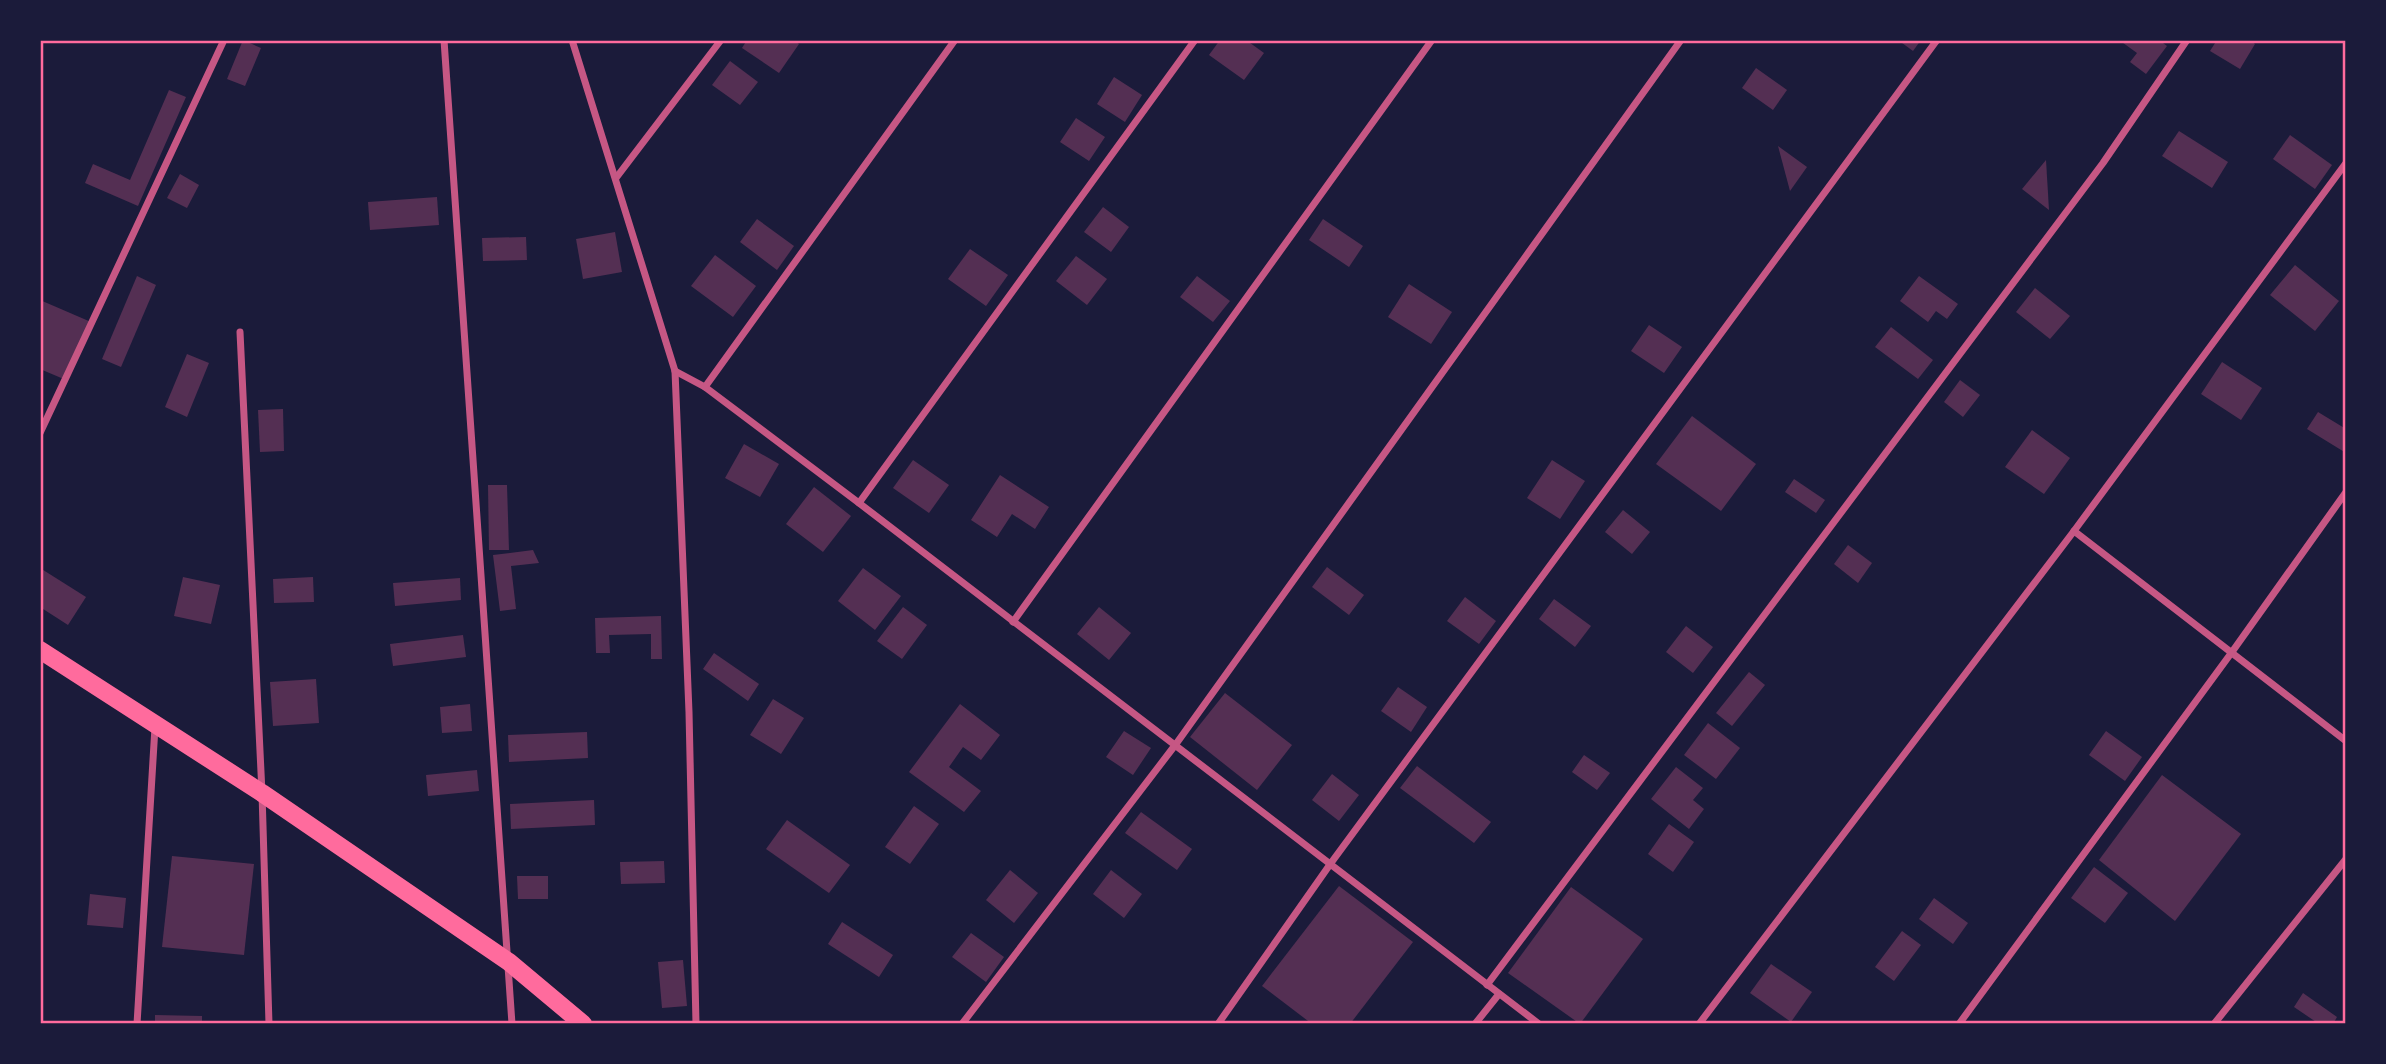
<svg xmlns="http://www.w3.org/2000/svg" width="2386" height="1064" font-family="Arial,sans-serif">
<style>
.building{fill:#542f53}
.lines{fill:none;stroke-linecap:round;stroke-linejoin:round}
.minor{stroke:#c65784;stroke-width:7}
.trunk{stroke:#ff6b9d;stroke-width:18}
.neatline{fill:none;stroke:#ff6b9d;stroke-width:2.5}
</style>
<rect width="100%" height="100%" fill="#1b1b3a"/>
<g class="building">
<path d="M243 40 261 48 245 86 227 79Z"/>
<path d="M747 40H794L799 44 779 73 742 48Z"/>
<path d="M1220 40H1246L1264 53 1244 80 1209 55Z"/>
<path d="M1898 40H1921L1913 51Z"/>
<path d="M2119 40H2159L2167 46 2146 74 2130 62 2137 53Z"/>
<path d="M2217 40H2250L2255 44 2240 69 2210 51Z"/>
<path d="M730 61 758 82 740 105 712 85Z"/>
<path d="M1756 68 1787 90 1773 110 1742 88Z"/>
<path d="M1114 77 1142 95 1125 122 1097 104Z"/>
<path d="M169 90 186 97 138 206 85 183 93 164 130 180Z"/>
<path d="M1076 118 1105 137 1089 161 1060 142Z"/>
<path d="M2179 131 2228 162 2212 188 2162 156Z"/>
<path d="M2290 135 2332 165 2315 189 2273 159Z"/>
<path d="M1778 146 1807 167 1790 191Z"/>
<path d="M2046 160 2049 210 2022 189Z"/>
<path d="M180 174 199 185 187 208 167 198Z"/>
<path d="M437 197 439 225 370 230 368 202Z"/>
<path d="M1103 207 1129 227 1111 252 1084 232Z"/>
<path d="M757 219 794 246 777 270 740 242Z"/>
<path d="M1323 219 1363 246 1349 267 1309 240Z"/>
<path d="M615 232 622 272 583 279 576 239Z"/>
<path d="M526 237 527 260 483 261 482 238Z"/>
<path d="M970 249 1008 275 986 306 948 279Z"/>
<path d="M715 255 756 286 733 317 691 286Z"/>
<path d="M1076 256 1107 279 1087 305 1056 281Z"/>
<path d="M2295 265 2339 301 2315 331 2270 295Z"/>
<path d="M137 276 156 285 121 367 102 359Z"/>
<path d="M1197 276 1230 301 1213 322 1180 297Z"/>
<path d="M1919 276 1958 304 1947 319 1936 311 1928 322 1900 301Z"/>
<path d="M1409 284 1452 312 1431 344 1388 317Z"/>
<path d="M2035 288 2070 316 2050 339 2016 312Z"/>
<path d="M40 300 91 322 66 380 40 369Z"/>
<path d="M1649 325 1682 347 1664 373 1631 351Z"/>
<path d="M1891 327 1933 360 1918 379 1875 347Z"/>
<path d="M187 354 209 363 187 417 165 407Z"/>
<path d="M2222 362 2262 388 2241 420 2201 394Z"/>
<path d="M1960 380 1980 395 1963 417 1944 402Z"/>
<path d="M283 409 284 451 260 452 258 410Z"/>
<path d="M2318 412 2346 429V453L2307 429Z"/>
<path d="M1692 416 1756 464 1721 511 1656 464Z"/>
<path d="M2032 430 2070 458 2044 494 2005 467Z"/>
<path d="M744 444 779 464 760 497 725 478Z"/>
<path d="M913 460 949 485 929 513 893 488Z"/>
<path d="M1552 460 1585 481 1560 519 1527 498Z"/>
<path d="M1000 475 1049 507 1035 529 1012 514 997 537 971 520Z"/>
<path d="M1794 479 1825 500 1816 513 1785 492Z"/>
<path d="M488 485H507L509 550H489Z"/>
<path d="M814 487 851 516 823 552 786 524Z"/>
<path d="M1623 510 1650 532 1632 554 1605 532Z"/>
<path d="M1848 545 1872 563 1858 583 1834 564Z"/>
<path d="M533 550 539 563 511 566 516 609 500 611 493 555Z"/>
<path d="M1327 567 1364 595 1349 615 1312 587Z"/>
<path d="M40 568 86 597 68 625 40 607Z"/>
<path d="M863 568 901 596 875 630 838 601Z"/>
<path d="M183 577 220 585 211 624 174 616Z"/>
<path d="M313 577 314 602 274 603 273 579Z"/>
<path d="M460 578 461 600 395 606 393 583Z"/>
<path d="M1465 597 1496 621 1479 644 1447 621Z"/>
<path d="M1554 599 1591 626 1575 647 1539 619Z"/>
<path d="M903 607 927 625 902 659 877 641Z"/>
<path d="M1099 607 1131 633 1109 660 1077 634Z"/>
<path d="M661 616 662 659H651V634L609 635 610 653H596L595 618Z"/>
<path d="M1686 626 1713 647 1693 673 1666 652Z"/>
<path d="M463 635 466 657 393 666 390 644Z"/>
<path d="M714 653 759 684 748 701 703 669Z"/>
<path d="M1749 672 1765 685 1732 726 1716 713Z"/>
<path d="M316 679 319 723 273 726 270 682Z"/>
<path d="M1398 687 1427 707 1411 732 1381 711Z"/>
<path d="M1225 693 1292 745 1257 790 1190 737Z"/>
<path d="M773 699 804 718 781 754 750 735Z"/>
<path d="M470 704 472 731 442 733 440 707Z"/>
<path d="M960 704 1000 735 981 760 963 747 949 767 981 791 964 812 909 772Z"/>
<path d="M1708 723 1740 748 1716 779 1684 755Z"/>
<path d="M1124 731 1151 748 1133 775 1106 757Z"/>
<path d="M2106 731 2142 757 2125 781 2089 755Z"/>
<path d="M587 732 588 758 509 762 508 735Z"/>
<path d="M1584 755 1610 773 1597 790 1572 772Z"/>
<path d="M1417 766 1491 822 1474 843 1400 788Z"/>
<path d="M1676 767 1703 788 1693 800 1704 809 1689 829 1651 799Z"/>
<path d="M477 770 479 791 428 796 426 775Z"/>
<path d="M1332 774 1359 795 1339 821 1312 800Z"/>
<path d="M2162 775 2241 834 2175 921 2099 860Z"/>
<path d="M594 800 595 825 511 829 510 804Z"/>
<path d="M914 806 939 824 910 864 885 847Z"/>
<path d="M1141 812 1192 849 1177 870 1125 833Z"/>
<path d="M787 820 850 865 829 893 766 849Z"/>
<path d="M1669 824 1694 842 1673 872 1648 854Z"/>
<path d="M172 856 254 864 244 955 162 947Z"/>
<path d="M664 861 665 883 621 884 620 862Z"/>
<path d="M2094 867 2128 893 2105 923 2071 898Z"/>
<path d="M1010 870 1038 893 1014 923 986 900Z"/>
<path d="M1111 870 1142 894 1124 918 1093 894Z"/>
<path d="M517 876H548V899H518Z"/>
<path d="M1339 886 1413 942 1350 1024H1312L1262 986Z"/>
<path d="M1571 887 1643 939 1580 1024 1508 973Z"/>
<path d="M90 894 126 898 123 928 87 925Z"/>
<path d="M1934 898 1968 923 1953 944 1919 919Z"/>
<path d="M842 922 893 955 879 977 828 944Z"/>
<path d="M1902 931 1921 945 1894 981 1875 967Z"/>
<path d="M971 933 1004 957 986 982 952 957Z"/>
<path d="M683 960 687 1006 662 1008 658 962Z"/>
<path d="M1771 964 1812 992 1791 1022 1750 993Z"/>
<path d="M2303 993 2337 1017 2333 1024H2319L2294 1007Z"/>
<path d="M155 1015 202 1016V1024H155Z"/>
</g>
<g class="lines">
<g class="minor">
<path d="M444 40 512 1024"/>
<path d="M572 40 675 371 689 712 696 1024"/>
<path d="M616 178 721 40"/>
<path d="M240 332 262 793 269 1024"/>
<path d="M675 371 705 387 859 503 1539 1024"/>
<path d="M705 387 955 40"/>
<path d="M40 433 224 40"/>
<path d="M859 503 1195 40"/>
<path d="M2074 531 2346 741"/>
<path d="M1013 622 1432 40"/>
<path d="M1487 985 2103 163 2187 40"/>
<path d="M137 1024 155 727"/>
<path d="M962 1024 1176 744 1681 40"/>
<path d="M1218 1024 1331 863 1937 40"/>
<path d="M1475 1024 1499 994"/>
<path d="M1699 1024 2074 531 2346 163"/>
<path d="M1959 1024 2232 652 2346 492"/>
<path d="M2214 1024 2346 859"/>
</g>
<path class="trunk" d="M40 650 262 793 509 962 583 1024"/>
</g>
<rect width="2386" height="1064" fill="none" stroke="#1b1b3a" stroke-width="84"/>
<rect x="42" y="42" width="2302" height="980" class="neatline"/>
</svg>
